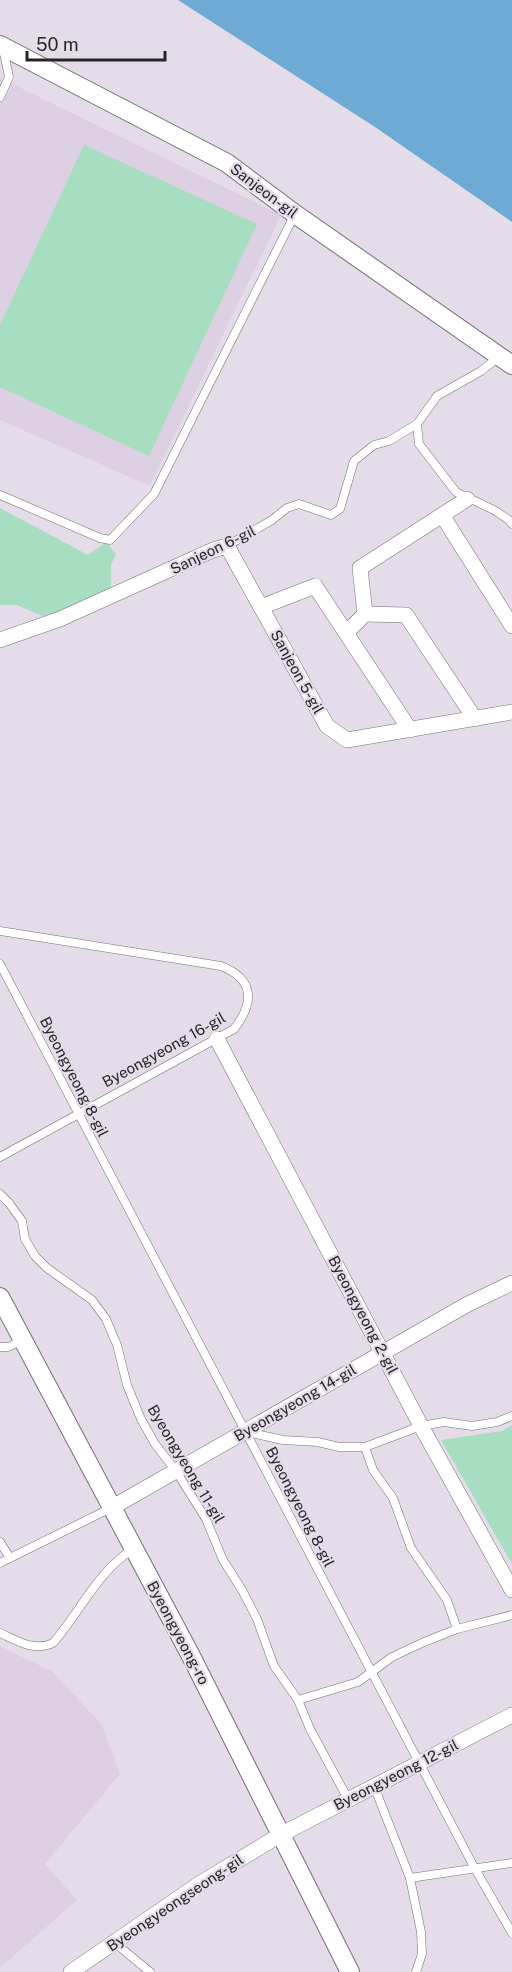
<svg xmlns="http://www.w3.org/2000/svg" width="512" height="1972" font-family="'Public Sans',sans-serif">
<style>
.built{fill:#ddd0e3}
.green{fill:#a7ddc0}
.water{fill:#6faad5}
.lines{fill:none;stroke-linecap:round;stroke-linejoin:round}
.service-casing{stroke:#746d78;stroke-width:9}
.minor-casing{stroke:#746d78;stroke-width:16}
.tertiary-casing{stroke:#746d78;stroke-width:20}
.service{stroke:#fff;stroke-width:8}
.minor{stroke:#fff;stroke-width:15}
.tertiary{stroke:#fff;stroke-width:18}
.labels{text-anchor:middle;stroke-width:4.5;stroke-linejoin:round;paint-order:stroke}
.street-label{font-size:15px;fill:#272429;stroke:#e5dce9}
</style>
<rect width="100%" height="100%" fill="#e5dce9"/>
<g class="built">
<path d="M0 78 281 215 150 486 0 420Z"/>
<path d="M0 1646 53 1672 102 1725 120 1774 45 1864 77 1900 0 1968Z"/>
</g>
<g class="green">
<path d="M84 145 257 224 149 456 0 387V325Z"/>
<path d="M0 508 88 555 106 542 116 554 111 565V589L65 611 42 616 17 605H0Z"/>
<path d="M512 1425V1564L441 1440 502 1431Z"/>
</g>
<path class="water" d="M178 0H512V222L375 127Z"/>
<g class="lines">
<g class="service-casing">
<g id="service">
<path d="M0 97 9 77 3 48"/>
<path d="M417 424 419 444 456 492 494 510 509 520 512 524"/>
<path d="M0 495 100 538 110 540 154 494 295 214"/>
<path d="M227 546 272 520 287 508 299 504 331 515 340 509 354 461 374 445 389 441 417 424 437 396 481 371 499 357"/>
<path d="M0 931 221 966C254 979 255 1002 234 1029L0 1157"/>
<path d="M0 964 474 1867 512 1933"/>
<path d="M0 1194 9 1203 22 1221 25 1239 35 1256 47 1268 92 1300 106 1319 117 1345 127 1385 141 1419 155 1444 176 1471 206 1519 223 1560 242 1590 257 1619 274 1666 298 1700 310 1729 348 1799"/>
<path d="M0 1347H8L23 1340"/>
<path d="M247 1432 283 1440 318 1442 339 1447H365L421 1426 444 1422 472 1426 497 1422 512 1416"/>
<path d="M365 1447 373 1470 393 1498 411 1548 447 1600 457 1629"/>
<path d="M0 1542 10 1558"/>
<path d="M0 1563 111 1508"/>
<path d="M0 1633C18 1641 34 1652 53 1643 80 1612 98 1571 133 1549"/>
<path d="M298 1700 358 1682 392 1657 424 1642 457 1629 512 1615"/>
<path d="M374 1786 410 1878 421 1932 422 1954 416 1972"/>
<path d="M410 1878 512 1863"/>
<path d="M115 1943 150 1972"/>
</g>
</g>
<g class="minor-casing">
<g id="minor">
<path d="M442 515 512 626"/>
<path d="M261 607 315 586 410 730"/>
<path d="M365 614 406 615 475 719"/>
<path d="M346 633 365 614 360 568 467 499"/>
<path d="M0 640 60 619 213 550 227 546 327 726 347 740 512 712"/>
<path d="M217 1039 421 1426 512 1590"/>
<path d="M111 1508 468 1304 512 1283"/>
<path d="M71 1972 199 1884 280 1835 512 1715"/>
</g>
</g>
<g class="tertiary-casing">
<g id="tertiary">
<path d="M0 45 227 163 295 214 512 365"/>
<path d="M0 1297 191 1656 350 1972"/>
</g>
</g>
<use href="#service" class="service"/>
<use href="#minor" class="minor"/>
<use href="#tertiary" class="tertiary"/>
</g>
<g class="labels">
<g class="street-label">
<text transform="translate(264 191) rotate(37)" y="5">Sanjeon-gil</text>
<text transform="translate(213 550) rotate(-26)" y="5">Sanjeon 6-gil</text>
<text transform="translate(297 672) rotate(61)" y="5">Sanjeon 5-gil</text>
<text transform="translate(164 1050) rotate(-29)" y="5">Byeongyeong 16-gil</text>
<text transform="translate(74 1077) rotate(63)" y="5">Byeongyeong 8-gil</text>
<text transform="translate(363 1315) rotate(62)" y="5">Byeongyeong 2-gil</text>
<text transform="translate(295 1403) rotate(-30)" y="5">Byeongyeong 14-gil</text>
<text transform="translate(186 1464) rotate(59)" y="5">Byeongyeong 11-gil</text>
<text transform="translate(300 1507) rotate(63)" y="5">Byeongyeong 8-gil</text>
<text transform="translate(178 1633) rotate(62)" y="5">Byeongyeong-ro</text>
<text transform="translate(396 1775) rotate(-27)" y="5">Byeongyeong 12-gil</text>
<text transform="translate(175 1903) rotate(-34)" y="5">Byeongyeongseong-gil</text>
</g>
</g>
<path d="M27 51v9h138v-9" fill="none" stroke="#272429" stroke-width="3"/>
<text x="36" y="51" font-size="18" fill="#272429" stroke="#e5dce9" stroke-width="4.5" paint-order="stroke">50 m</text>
</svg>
